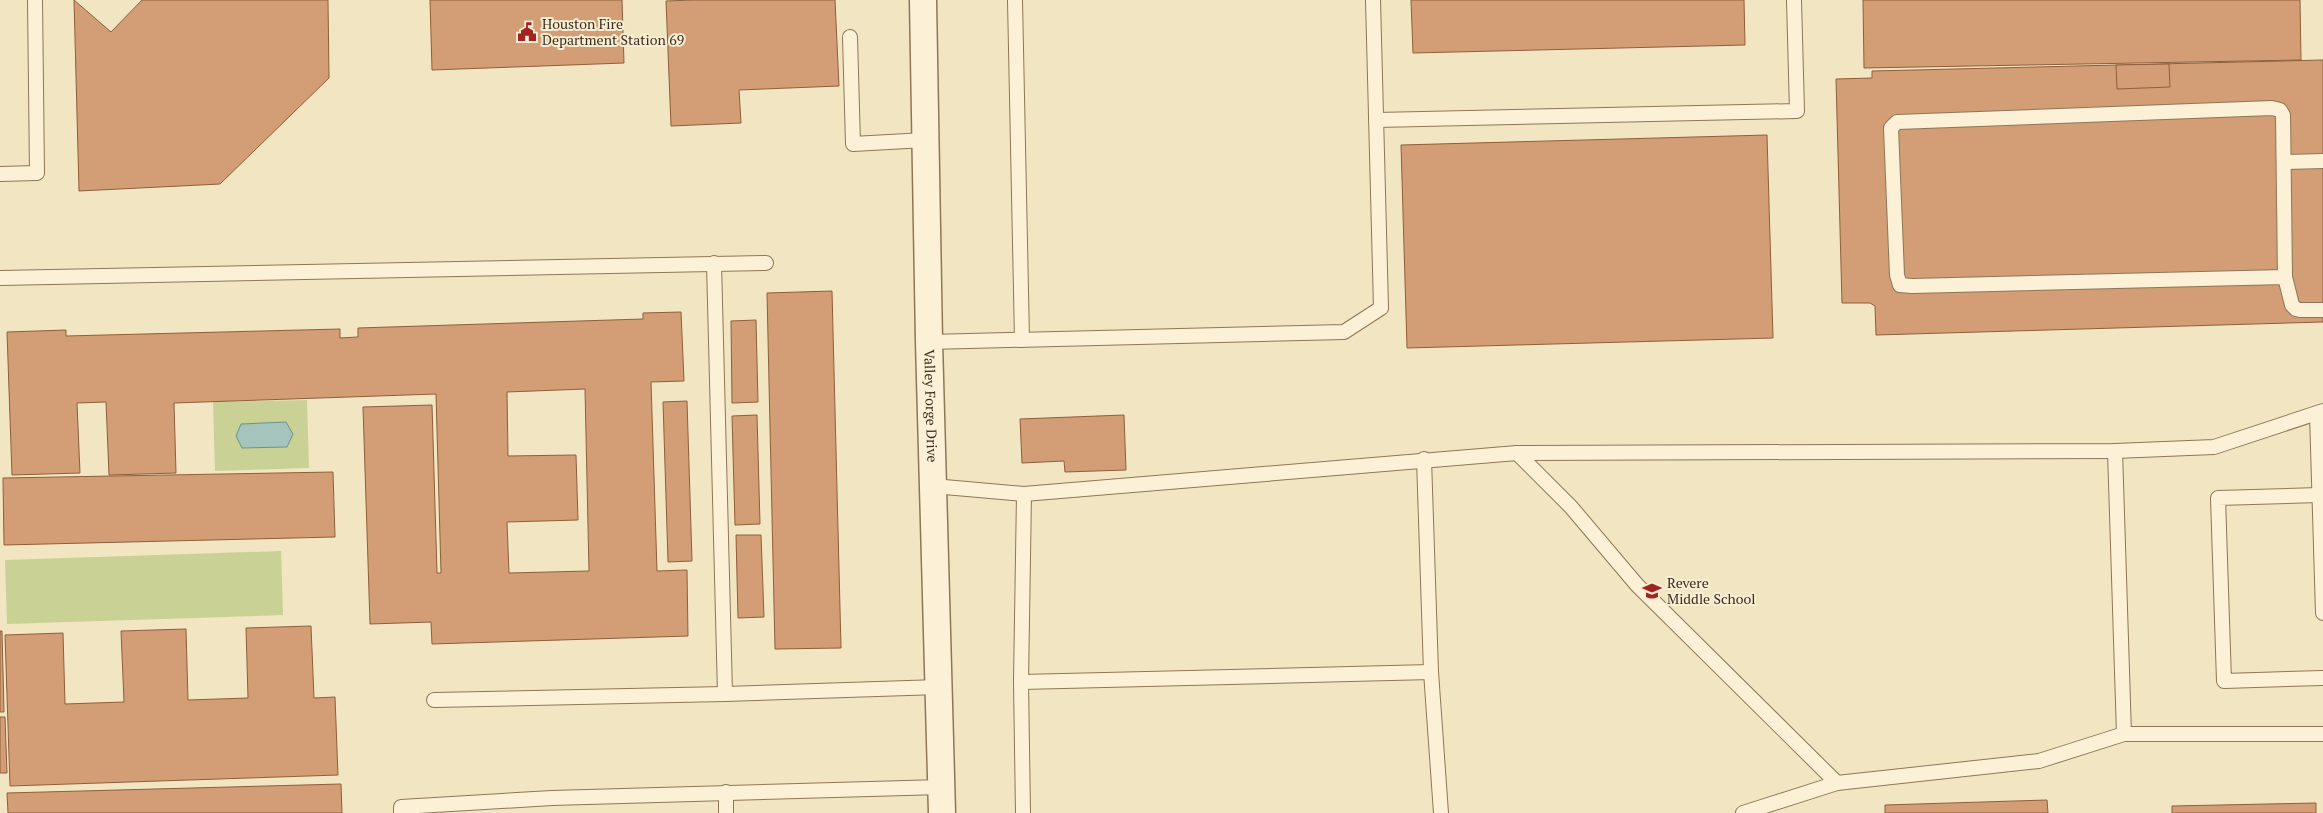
<svg xmlns="http://www.w3.org/2000/svg" width="2323" height="813" font-family="'PT Serif',serif">
<style>
.green{fill:#c9d195}
.water{fill:#a5c4bc;stroke:#6b938a}
.building{fill:#d39e75;stroke:#8f5e3b;fill-rule:evenodd}
.lines{fill:none;stroke-linecap:round;stroke-linejoin:round}
.lane-casing{stroke:#8e7657;stroke-width:16}
.street-casing{stroke:#8e7657;stroke-width:29}
.lane{stroke:#fcf1d6;stroke-width:14}
.street{stroke:#fcf1d6;stroke-width:26}
.labels{text-anchor:middle;stroke-width:4;stroke-linejoin:round;paint-order:stroke}
.poi-label{font-size:14px;fill:#3c2d1d;stroke:#f8eed3;text-anchor:start}
.street-label{font-size:14px;fill:#3c2d1d;stroke:#f8eed3}
</style>
<rect width="100%" height="100%" fill="#f2e5c2"/>
<g class="green">
<path d="M307 400 309 468 215 471 213 402Z"/>
<path d="M281 551 283 615 7 624 5 560Z"/>
</g>
<path class="water" d="M286 422 293 434 287 447 242 448 236 436 241 424Z"/>
<g class="building">
<path d="M74 0 111 32 142 0H328L329 78 220 184 79 191Z"/>
<path d="M430 0H622L624 63 432 70Z"/>
<path d="M692 0H835L839 86 739 90 741 123 671 126 666 1Z"/>
<path d="M1411 0H1744L1745 45 1413 53Z"/>
<path d="M1863 0H2300L2301 60 1864 68Z"/>
<path d="M2323 60V322L1876 335 1875 306 1870 303H1842L1836 79 1872 78V71Z"/>
<path d="M2169 64 2170 87 2117 89 2116 65Z"/>
<path d="M1767 135 1773 338 1407 348 1401 145Z"/>
<path d="M832 291 841 648 775 649 767 293Z"/>
<path d="M681 312 684 381 651 382 657 571 687 570 688 636 432 644 431 622 370 624 363 407 432 405 437 573H441L436 394 174 403 176 473 109 475 106 402 77 403 80 473 12 475 7 332 66 330V336L340 329V338L358 337V328L643 319V313ZM585 389 589 571 509 573 507 522 578 520 576 455 508 456 507 392Z"/>
<path d="M756 320 758 402 732 403 731 321Z"/>
<path d="M687 401 692 561 668 562 663 402Z"/>
<path d="M757 415 760 524 735 525 732 416Z"/>
<path d="M1124 415 1126 470 1065 472 1064 461 1022 463 1020 419Z"/>
<path d="M333 472 335 537 4 545 3 478Z"/>
<path d="M736 535H761L764 617 738 618Z"/>
<path d="M311 626 314 698 335 697 338 775 10 786 5 635 63 633 65 704 124 702 121 631 186 629 188 700 248 698 246 628Z"/>
<path d="M0 631H2L4 712H0Z"/>
<path d="M0 717H5L7 773H0Z"/>
<path d="M341 784 342 813H8L7 793Z"/>
<path d="M2047 800 2048 813H1885V805Z"/>
<path d="M2316 803V813H2172V806Z"/>
</g>
<g class="lines">
<g class="lane-casing">
<g id="lane">
<path d="M1015 0 1022 340"/>
<path d="M850 37 853 144 925 140"/>
<path d="M1376 120 1797 111 1794 0"/>
<path d="M2284 162 2323 161"/>
<path d="M0 174 37 173 35 0"/>
<path d="M714 263 725 694"/>
<path d="M2285 277 1912 286 1900 285 1897 275 1891 128 1897 122 2272 108 2280 110 2283 115 2285 277 2292 305 2296 309 2300 310H2323"/>
<path d="M0 278 766 263"/>
<path d="M929 342 1344 332 1381 308 1373 0"/>
<path d="M2317 414 2323 613"/>
<path d="M2115 451 2124 734"/>
<path d="M1517 453 1571 507 1637 585 1837 783"/>
<path d="M1424 459 1431 672"/>
<path d="M933 486 1024 494 1517 453 2115 451 2214 447 2323 411"/>
<path d="M2319 495 2218 498 2224 681 2323 678"/>
<path d="M1021 682 1431 672 1441 813"/>
<path d="M434 700 725 694 939 687"/>
<path d="M726 792V813"/>
<path d="M401 813V807L552 798 942 787"/>
<path d="M1023 813 1021 682 1024 494"/>
<path d="M1743 813 1837 783 2039 761 2124 734H2323"/>
</g>
</g>
<g class="street-casing">
<g id="street">
<path id="s1" d="M923 0 929 342 942 813"/>
</g>
</g>
<use href="#lane" class="lane"/>
<use href="#street" class="street"/>
</g>
<defs>
<g id="civic-bare" transform="scale(1.5)"><path d="M-.6-6.5H3V-4.5H.6V-3L4-1V1h2V6H-6V1h2V-1L-.6-3ZM-1.2 2.5V6h2.4V2.5Z" fill="#a22422" stroke="#f8eed3" stroke-width="2.5" paint-order="stroke"/></g>
<g id="school-bare" transform="scale(1.5)"><path d="M0-5L7-2L0 1L-7-2ZM-4 1L0 2.5L4 1V4Q0 6-4 4Z" fill="#a22422" stroke="#f8eed3" stroke-width="2.5" paint-order="stroke"/></g>
</defs>
<g fill-rule="evenodd">
<use href="#civic-bare" x="527" y="32"/>
<use href="#school-bare" x="1652" y="591"/>
</g>
<g class="labels">
<g class="poi-label">
<text x="542" y="29">Houston Fire<tspan x="542" dy="16">Department Station 69</tspan></text>
<text x="1667" y="588">Revere<tspan x="1667" dy="16">Middle School</tspan></text>
</g>
<g class="street-label">
<text dy="5" stroke="none"><textPath href="#s1" startOffset="406">Valley Forge Drive</textPath></text>
</g>
</g>
</svg>
